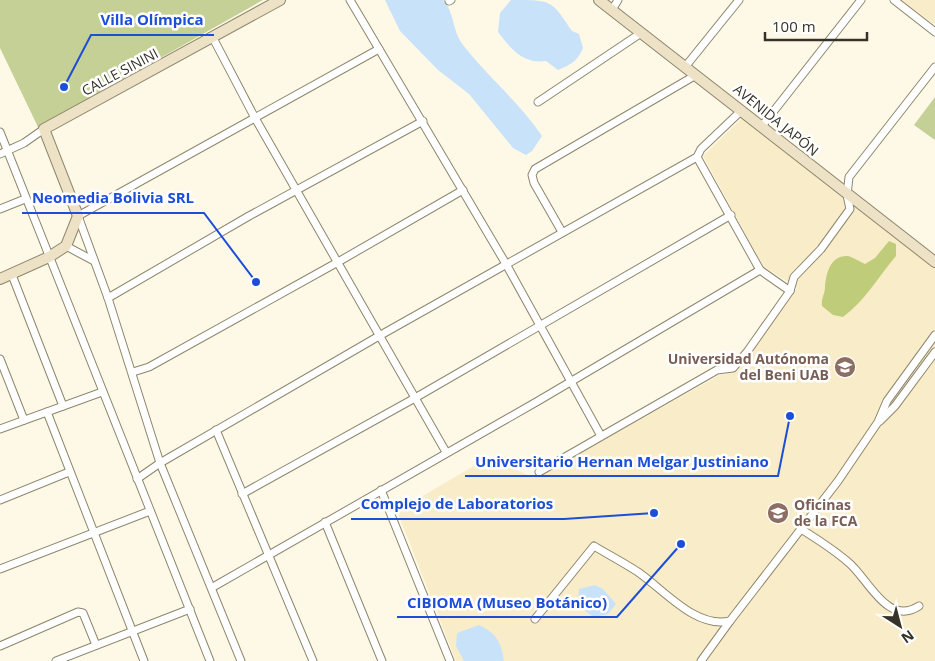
<svg xmlns="http://www.w3.org/2000/svg" width="935" height="661" font-family="'Open Sans',sans-serif">
<style>
.built{fill:#f9edc9}
.green{fill:#c5d096}
.forest{fill:#bfcd7b}
.water{fill:#c8e2fa}
.lines{fill:none;stroke-linecap:round;stroke-linejoin:round}
.street-casing{stroke:#8e866c;stroke-width:9}
.secondary-casing{stroke:#8e866c;stroke-width:12}
.street{stroke:#fff;stroke-width:7}
.secondary{stroke:#eee2c6;stroke-width:10}
.labels{text-anchor:middle;stroke-width:5;stroke-linejoin:round;paint-order:stroke}
.street-label{font-size:14px;fill:#373328;stroke:#fff}
.education-label{font-size:14px;font-weight:bold;fill:#785e54;stroke:#fff;text-anchor:end}
.leader{fill:none;stroke:#1d4ed8;stroke-width:2}
.callout-dot{fill:#1d4ed8;stroke:#fff;stroke-width:2}
.callout-label{font-size:15px;text-anchor:middle;font-weight:bold;fill:#1d4ed8;stroke:#fff;stroke-width:5;stroke-linejoin:round;paint-order:stroke}
</style>
<rect width="100%" height="100%" fill="#fef8e7"/>
<g class="built">
<path d="M899 0H935V25Z"/>
<path d="M742 118 935 265V661H456L397 511 489 457 534 478 720 375 738 371 797 288 763 266 703 156Z"/>
</g>
<g class="green">
<path d="M0 0H263L38 127 0 48Z"/>
<path d="M935 97V140L914 125Z"/>
</g>
<path class="forest" d="M889 241 896 244V256C878 277 866 300 843 317L833 315 822 306C821 298 825 294 825 287 826 274 830 255 848 256 853 257 860 262 865 264L875 258Z"/>
<g class="water">
<path d="M385 0H443C455 13 452 31 463 45 488 77 520 103 542 136L532 151 526 155 513 148 469 94 438 70 400 31Z"/>
<path d="M511 0C553 0 551 0 572 31L579 34 583 48C578 60 571 65 558 70L546 61C523 64 511 49 498 32L500 13Z"/>
<path d="M595 585 603 589 616 604 608 614 594 617C582 610 577 604 579 589Z"/>
<path d="M479 625C497 634 501 642 504 661H464L456 646 457 633Z"/>
</g>
<g class="lines">
<g class="street-casing">
<g id="street">
<path d="M350 0 506 264 601 436"/>
<path d="M894 0 935 32"/>
<path d="M449 1 451 0"/>
<path d="M612 10 618 0"/>
<path d="M213 38 255 118 446 452"/>
<path d="M685 67 739 0"/>
<path d="M538 102 641 33"/>
<path d="M762 126 861 0"/>
<path d="M0 132 210 661"/>
<path d="M0 154 24 143 44 129"/>
<path d="M697 157 760 270"/>
<path d="M0 209 25 199"/>
<path d="M562 232 534 183 532 175 535 169 696 75"/>
<path d="M66 246 94 261"/>
<path d="M12 275 63 406"/>
<path d="M108 298 249 216 423 121"/>
<path d="M0 359 24 420"/>
<path d="M133 372 149 367 338 262 463 190"/>
<path d="M47 412 144 661"/>
<path d="M880 421 895 406 935 352"/>
<path d="M0 429 102 392"/>
<path d="M216 430 313 661"/>
<path d="M539 472 717 370 733 368 747 352 790 291 794 277 821 249 850 209 847 195 849 177 935 67"/>
<path d="M137 479 160 463 108 298 78 216 379 49"/>
<path d="M381 490 450 661"/>
<path d="M242 494 415 398 731 215"/>
<path d="M0 500 69 472"/>
<path d="M325 522 382 661"/>
<path d="M801 529C817 539 834 550 848 562 868 578 887 627 919 606"/>
<path d="M0 569 150 511"/>
<path d="M213 587 538 401 760 270 790 291"/>
<path d="M535 619 594 546C609 555 624 563 638 572 664 590 696 629 730 621L838 481 878 422 887 401 935 335"/>
<path d="M0 646 78 612 83 613 96 645"/>
<path d="M56 661 190 609"/>
<path d="M241 661 160 463 379 336 697 157 701 149 742 110"/>
<path d="M701 661 730 621"/>
</g>
</g>
<g class="secondary-casing">
<g id="secondary">
<path d="M599 0 935 262"/>
<path d="M0 279 49 257 66 246 78 216 44 129 280 0"/>
</g>
</g>
<use href="#street" class="street"/>
<use href="#secondary" class="secondary"/>
</g>
<defs>
<g id="university-disc" transform="scale(1.125)"><circle r="9.5" fill="#8d6e63" stroke="#fff"/><path d="M0-5L7-2L0 1L-7-2ZM-4 1L0 2.5L4 1V4Q0 6-4 4Z" fill="#fff"/></g>
</defs>
<g fill-rule="evenodd">
<use href="#university-disc" x="845" y="367"/>
<use href="#university-disc" x="778" y="513"/>
</g>
<g class="labels">
<g class="street-label">
<text transform="translate(120 72) rotate(-28)" y="5">CALLE SININI</text>
<text transform="translate(776 120) rotate(39)" y="5">AVENIDA JAPÓN</text>
</g>
<g class="education-label">
<text x="829" y="364">Universidad Autónoma<tspan x="829" dy="16">del Beni UAB</tspan></text>
<text x="794" y="510" text-anchor="start">Oficinas<tspan x="794" dy="16">de la FCA</tspan></text>
</g>
</g>
<path class="leader" d="M64 87L91 35H214M256 282L204 213H22M790 416L778 476H465M654 513L564 519H351M681 544L617 617H397"/>
<g class="callout-dot">
<circle cx="64" cy="87" r="5"/>
<circle cx="256" cy="282" r="5"/>
<circle cx="790" cy="416" r="5"/>
<circle cx="654" cy="513" r="5"/>
<circle cx="681" cy="544" r="5"/>
</g>
<g class="callout-label">
<text x="152" y="25">Villa Olímpica</text>
<text x="113" y="203">Neomedia Bolivia SRL</text>
<text x="622" y="467">Universitario Hernan Melgar Justiniano</text>
<text x="457" y="509">Complejo de Laboratorios</text>
<text x="507" y="608">CIBIOMA (Museo Botánico)</text>
</g>
<g transform="translate(900 626) rotate(144)" stroke="#ffffff" stroke-width="4" paint-order="stroke">
<path d="M0-4L9 19L0 12L-9 19Z" fill="#373328"/>
<text y="-8" font-size="14" font-weight="bold" text-anchor="middle" fill="#373328">N</text>
</g>
<path d="M765 32v8h102v-8" fill="none" stroke="#373328" stroke-width="2.5"/>
<text x="772" y="32" font-size="15" fill="#373328" stroke="#ffffff" stroke-width="4" paint-order="stroke">100 m</text>
</svg>
